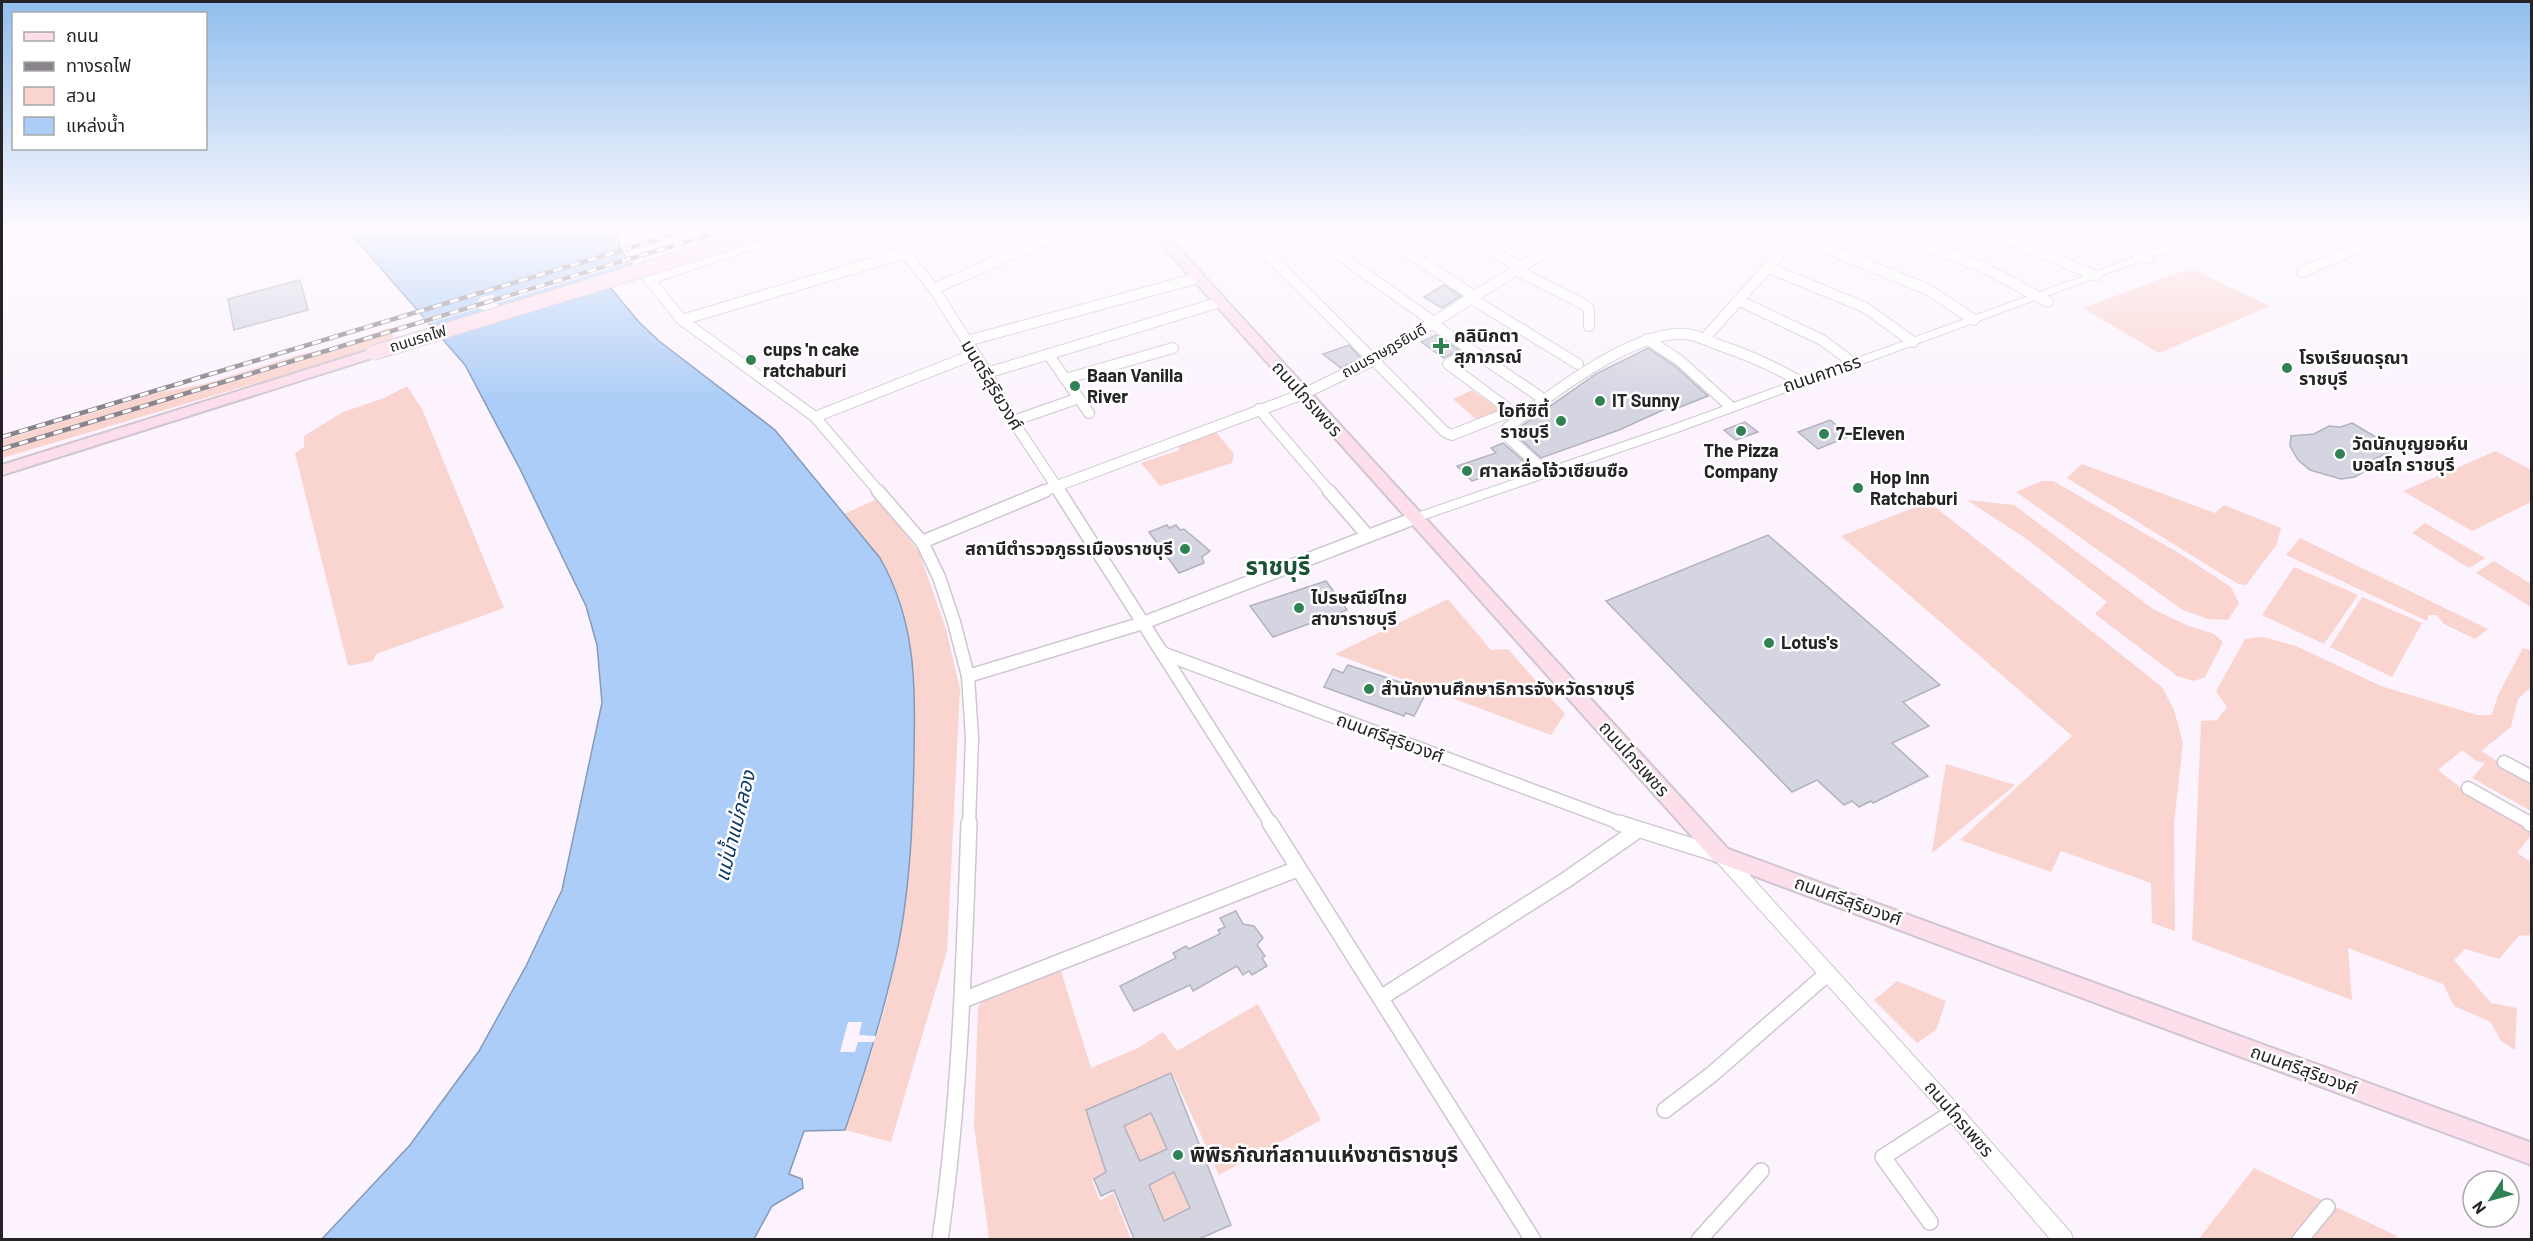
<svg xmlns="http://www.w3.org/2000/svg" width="2533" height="1241" font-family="Barlow,'Noto Sans Thai',sans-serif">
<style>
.green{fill:#fad4cf}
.water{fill:#accdf7;stroke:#849ab9;stroke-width:1.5}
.pier{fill:#fcf3fe}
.building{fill:#d5d5e2;stroke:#b3b3bf;stroke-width:1.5;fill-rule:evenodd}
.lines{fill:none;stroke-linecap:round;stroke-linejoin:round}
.minor-far2-casing{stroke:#cfc6d1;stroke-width:12}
.minor-far1-casing{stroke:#cfc6d1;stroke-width:15}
.minor-casing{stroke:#cfc6d1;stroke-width:18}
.tertiary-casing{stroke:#cfc6d1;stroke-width:2}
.secondary-casing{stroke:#cfc6d1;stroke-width:4}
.minor-far2{stroke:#fff;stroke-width:10}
.minor-far1{stroke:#fff;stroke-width:12}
.minor{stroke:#fff;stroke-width:15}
.tertiary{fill:#fff;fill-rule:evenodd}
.secondary{fill:#fddeeb;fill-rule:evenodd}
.rail-casing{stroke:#89838b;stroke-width:4.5}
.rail{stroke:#fff;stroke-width:3;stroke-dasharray:9;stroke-linecap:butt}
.secondary-bridge-casing{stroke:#cfc6d1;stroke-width:16;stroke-linecap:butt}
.secondary-bridge{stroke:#fddeeb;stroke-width:14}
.poi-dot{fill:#308254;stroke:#fff;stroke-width:2}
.labels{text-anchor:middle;stroke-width:5;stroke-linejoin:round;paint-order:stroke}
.far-street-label{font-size:15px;fill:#262327;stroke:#fff}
.poi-label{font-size:18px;font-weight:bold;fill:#262327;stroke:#fff;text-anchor:start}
.street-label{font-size:18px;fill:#262327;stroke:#fff}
.water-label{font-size:20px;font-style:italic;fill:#103968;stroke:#fff}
.near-poi-label{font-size:21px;font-weight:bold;fill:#262327;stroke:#fff;text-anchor:start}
.district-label{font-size:24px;font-weight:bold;fill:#1b5434;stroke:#fff}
</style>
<rect width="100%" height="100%" fill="#fcf3fe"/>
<g class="green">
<path d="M2190 268 2270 306 2159 353 2083 308Z"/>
<path d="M389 328 394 337 388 339 398 337 402 340 2 458V440L161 392 204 384 297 355 331 348Z"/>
<path d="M407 386 422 409 504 608 376 654 373 661 348 666 295 453 304 447V436L343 412 384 398Z"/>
<path d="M1472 390 1502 412 1478 421 1453 399Z"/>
<path d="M1215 431 1234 454 1232 463 1160 486 1141 463 1180 450 1177 444Z"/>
<path d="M2496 451 2531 470V502L2472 531 2403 491Z"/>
<path d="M2082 464 2215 513 2224 505 2281 528 2277 544 2246 585 2238 584 2067 478Z"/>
<path d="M2042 481H2053L2179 553 2231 587 2239 603 2228 620 2208 619 2183 610 2016 492Z"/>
<path d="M877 499 919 552 946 629 960 689 947 951 891 1142 845 1130C866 1072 887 1012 897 952 908 884 913 817 914 749 915 691 916 634 892 580 881 555 861 534 844 514Z"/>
<path d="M1967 500 2014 505 2153 609 2186 625 2214 634 2223 642 2205 677 2194 681 2177 676 2095 614 2107 602 2028 540Z"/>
<path d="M1929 502 2162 687 2174 710 2183 743 2174 823 2175 931 2152 923 2151 883 2061 851 2051 872 1960 840 2072 736 1841 536Z"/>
<path d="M2425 523 2485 558 2469 568 2412 533Z"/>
<path d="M2300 538 2488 629 2475 639 2444 624 2437 615H2429L2427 621 2286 555Z"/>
<path d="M2494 561 2531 584V607L2476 573Z"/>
<path d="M2294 567 2358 595 2324 644 2262 615Z"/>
<path d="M2362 597 2422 623 2392 677 2330 647Z"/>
<path d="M1448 599 1491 650 1508 649 1565 714 1551 735 1335 654Z"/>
<path d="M2263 637 2296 646 2381 686 2477 715H2492L2498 695 2523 648 2531 651V687L2518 699 2511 727 2481 751 2531 782V811L2472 778 2485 763 2476 761 2462 750 2438 770 2461 788 2531 829V835L2517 853 2531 862V935L2519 936 2499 959 2465 949 2454 960 2491 1003 2517 1008 2515 1050 2500 1040 2491 1022 2454 1006 2443 984 2348 948 2352 1000 2192 940 2201 721 2217 720 2227 707 2216 691 2245 639Z"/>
<path d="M1946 764 2015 785 1932 853Z"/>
<path d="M1061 971 1091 1068 1138 1048 1163 1032 1177 1051 1258 1004 1321 1120 1219 1175 1172 1072 1090 1108 1106 1172 1092 1181 1100 1201 1113 1193 1131 1239H989L974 1125 978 1007 984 999Z"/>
<path d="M1897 981 1946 1001 1936 1030 1917 1043 1874 1000Z"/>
<path d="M1151 1113 1167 1149 1140 1161 1124 1126Z"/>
<path d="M2254 1168 2397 1236 2395 1240H2198Z"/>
<path d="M1174 1172 1190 1208 1164 1221 1149 1185Z"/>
</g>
<path class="water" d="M345 227H594L604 232 618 229 620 249 641 276 609 286 639 322 659 341 775 430 880 558C917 623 915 685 914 757 913 821 910 893 896 956 883 1015 865 1073 845 1130L804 1131 789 1174 802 1179 803 1188 772 1206 754 1239 321 1240 410 1145 479 1051 526 966 562 890 602 703 597 645 586 606 520 469 465 365Z"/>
<g class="pier">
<path d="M630 256 634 261 497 303 499 306 488 312 479 308 426 324 421 319 477 303 481 297 493 295 495 297Z"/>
<path d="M848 1022H862L859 1035 876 1036 874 1042H858L855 1052H840Z"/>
</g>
<g class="building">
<path d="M300 280 308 310 234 330 228 299Z"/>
<path d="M1444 285 1461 296 1442 308 1424 297Z"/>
<path d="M1436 335 1459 350 1444 358 1421 342Z"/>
<path d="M1349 345 1361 358 1341 368 1323 354Z"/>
<path d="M1648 348 1675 366 1708 396 1675 409 1672 406 1619 430 1541 458 1513 432 1596 374Z"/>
<path d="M1830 420 1850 436 1818 449 1798 432Z"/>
<path d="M1745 422 1758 432 1736 440 1724 430Z"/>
<path d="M2352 423 2396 449 2364 464 2363 472 2355 477 2341 479 2310 470 2298 460 2290 446 2291 436 2314 434 2329 426 2341 427Z"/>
<path d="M1503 443 1526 463 1472 481 1457 466 1496 453 1491 448Z"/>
<path d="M1167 525 1169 528 1176 525 1180 530 1184 529 1210 551 1202 557 1204 563 1179 573 1149 532Z"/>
<path d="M1768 535 1940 685 1903 702 1929 726 1892 743 1928 776 1873 803 1871 801 1859 807 1852 801 1844 805 1817 780 1792 792 1606 601Z"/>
<path d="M1326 581 1347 610 1273 637 1250 606Z"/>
<path d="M1348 665 1412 686 1408 691 1424 697 1414 716 1406 713 1404 716 1324 687 1333 669 1343 673Z"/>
<path d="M1236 911 1243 924 1254 926 1263 938 1257 945 1265 956 1262 958 1267 966 1252 975 1249 971 1243 975 1237 966 1193 991 1190 985 1134 1011 1120 986 1176 958 1173 953 1186 946 1189 949 1220 934 1218 930 1225 927 1220 918Z"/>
<path d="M1171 1073 1231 1225 1199 1239H1134L1114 1190 1101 1196 1094 1179 1106 1172 1086 1110ZM1151 1113 1167 1149 1140 1161 1124 1126ZM1174 1172 1190 1208 1164 1221 1149 1185Z"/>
</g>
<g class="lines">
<g class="minor-far2-casing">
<g id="minor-far2">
<path d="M632 227 634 252 649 279 682 320 815 417 879 492"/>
<path d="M885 227 934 289 987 373 1013 421 1060 492"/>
<path d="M1278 227 1251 237 1445 432 1452 435 1507 413 1506 407 1448 364 1472 351"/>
<path d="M1300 227 1435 323"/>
<path d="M1369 227 1475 297"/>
<path d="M1451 227 1520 267"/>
<path d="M1880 227 1985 268 2048 302"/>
<path d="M1982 227 2096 276"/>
<path d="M2085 227 2147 258"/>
<path d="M2201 227 2214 232"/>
<path d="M1796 236 1929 290 1974 320"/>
<path d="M1769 268 1866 308 1913 342"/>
<path d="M1516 270 1583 304 1589 309V326"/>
<path d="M2302 272 2405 227"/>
<path d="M649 279 805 227"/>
<path d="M934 289 1073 227"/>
<path d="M1472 299 1578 364"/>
<path d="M1740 301 1822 340 1853 363"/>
<path d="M682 320 905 253"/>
<path d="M1433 324 1539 396"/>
<path d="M1647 339 1679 360 1731 407"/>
<path d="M1704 339 1804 227"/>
<path d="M967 341 1198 278"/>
<path d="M1048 354 1089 413"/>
<path d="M987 373 1220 302"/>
<path d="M1065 379 1173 348"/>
<path d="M1259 409 1330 492"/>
<path d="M815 417 975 354"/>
<path d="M1013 421 1079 398"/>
<path d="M1546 472 1510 439 1505 433 1507 428C1547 397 1634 329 1686 334 1696 335 1707 340 1716 344 1746 354 1772 365 1799 381"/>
<path d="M1041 492 1303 394 1374 360 1584 227"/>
</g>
</g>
<g class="minor-far1-casing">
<g id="minor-far1">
<path d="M878 491 922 542 939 577 954 622 968 676 972 738 969 824"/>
<path d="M1059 491 1271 824"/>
<path d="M1329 491 1368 536"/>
<path d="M922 542 1045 491"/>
<path d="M1162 653 1623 824"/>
<path d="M968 676 1143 623 1415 518"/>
<path d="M2504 762 2532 777"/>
<path d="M2468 788 2532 824"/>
</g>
</g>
<g class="minor-casing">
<g id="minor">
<path d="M1270 823 1533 1240"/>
<path d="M1619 823 1717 854"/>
<path d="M2530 823 2532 824"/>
<path d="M1382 997 1566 880 1638 830"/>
<path d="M963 1000 1297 869"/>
<path d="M1665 1110 1711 1075 1828 973"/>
<path d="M1930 1222 1883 1157 1953 1112"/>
<path d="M940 1240C960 1102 964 962 969 823"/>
<path d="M1699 1240 1761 1171"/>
<path d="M2300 1240 2327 1207"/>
</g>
</g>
<g class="tertiary-casing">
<g id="tertiary">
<path d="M2219 227H2233L1675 433 1419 521 1415 522 1409 518 1411 515 1667 427Z"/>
<path d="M1722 849 1728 851 1959 1106 2071 1233 2073 1240H2051L1947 1118 1716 861 1714 856 1716 851Z"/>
</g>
</g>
<g class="secondary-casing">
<g id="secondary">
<path d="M1146 227H1159L1728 849 2532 1143V1165L1714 861Z"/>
<path d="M373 349 378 350V356L2 475V465Z"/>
</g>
</g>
<use href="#minor-far2" class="minor-far2"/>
<use href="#minor-far1" class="minor-far1"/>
<use href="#minor" class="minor"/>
<use href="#tertiary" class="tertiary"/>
<use href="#secondary" class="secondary"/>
<g class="rail-casing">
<g id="rail">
<path d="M2 437 699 227"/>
<path d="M2 449 735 227"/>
</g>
</g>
<use href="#rail" class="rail"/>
<g class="secondary-bridge-casing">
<path id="secondary-bridge" d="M373 353 775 229"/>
</g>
<use href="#secondary-bridge" class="secondary-bridge"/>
</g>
<linearGradient id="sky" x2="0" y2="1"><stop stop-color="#90beee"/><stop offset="0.57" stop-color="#fefaff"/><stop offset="1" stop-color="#fefaff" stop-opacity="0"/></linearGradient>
<rect width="2533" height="401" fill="url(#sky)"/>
<g class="poi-dot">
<path d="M1438 337h6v6h6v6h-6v6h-6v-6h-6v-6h6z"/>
<circle cx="751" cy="360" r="6"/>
<circle cx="2287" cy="368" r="6"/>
<circle cx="1075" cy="386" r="6"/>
<circle cx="1600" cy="401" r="6"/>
<circle cx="1561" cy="421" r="6"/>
<circle cx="1741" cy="431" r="6"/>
<circle cx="1824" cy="434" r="6"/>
<circle cx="2340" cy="454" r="6"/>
<circle cx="1467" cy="471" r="6"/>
<circle cx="1858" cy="488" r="6"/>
<circle cx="1185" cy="549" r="6"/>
<circle cx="1299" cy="608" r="6"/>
<circle cx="1769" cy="643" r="6"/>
<circle cx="1369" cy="689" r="6"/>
<circle cx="1178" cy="1155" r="6"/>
</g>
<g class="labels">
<g class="far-street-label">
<text transform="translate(418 339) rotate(-17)" y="5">ถนนรถไฟ</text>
<text transform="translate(1384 351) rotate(-29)" y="5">ถนนราษฎรยินดี</text>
</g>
<g class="poi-label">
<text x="1454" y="342">คลินิกตา<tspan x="1454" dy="21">สุภาภรณ์</tspan></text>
<text x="763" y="356">cups 'n cake<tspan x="763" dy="21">ratchaburi</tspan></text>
<text x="2299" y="364">โรงเรียนดรุณา<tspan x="2299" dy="21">ราชบุรี</tspan></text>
<text x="1087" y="382">Baan Vanilla<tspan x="1087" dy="21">River</tspan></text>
<text x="1612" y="407">IT Sunny</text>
<text x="1549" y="417" text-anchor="end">ไอทีซิตี้<tspan x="1549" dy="21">ราชบุรี</tspan></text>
<text x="1836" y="440">7-Eleven</text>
<text x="2352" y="450">วัดนักบุญยอห์น<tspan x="2352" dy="21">บอสโก ราชบุรี</tspan></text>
<text x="1741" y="457" text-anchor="middle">The Pizza<tspan x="1741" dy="21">Company</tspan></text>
<text x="1479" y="477">ศาลหลื่อโจ้วเซียนซือ</text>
<text x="1870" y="484">Hop Inn<tspan x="1870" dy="21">Ratchaburi</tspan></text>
<text x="1173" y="555" text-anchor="end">สถานีตำรวจภูธรเมืองราชบุรี</text>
<text x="1311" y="604">ไปรษณีย์ไทย<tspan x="1311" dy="21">สาขาราชบุรี</tspan></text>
<text x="1781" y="649">Lotus's</text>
<text x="1381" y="695">สำนักงานศึกษาธิการจังหวัดราชบุรี</text>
</g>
<g class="street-label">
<text transform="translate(1822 374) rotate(-19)" y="6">ถนนคฑาธร</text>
<text transform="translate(992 385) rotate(59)" y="6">มนตรีสุริยวงศ์</text>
<text transform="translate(1307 399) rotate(48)" y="6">ถนนไกรเพชร</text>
<text transform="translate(1390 738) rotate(20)" y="6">ถนนศรีสุริยวงศ์</text>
<text transform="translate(1634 759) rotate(48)" y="6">ถนนไกรเพชร</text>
<text transform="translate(1848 901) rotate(20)" y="6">ถนนศรีสุริยวงศ์</text>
<text transform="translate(2304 1070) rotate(20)" y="6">ถนนศรีสุริยวงศ์</text>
<text transform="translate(1959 1119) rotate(49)" y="6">ถนนไกรเพชร</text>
</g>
<g class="water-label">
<text transform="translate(735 826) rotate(-76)" y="7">แม่น้ำแม่กลอง</text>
</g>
<g class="near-poi-label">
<text x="1190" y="1162">พิพิธภัณฑ์สถานแห่งชาติราชบุรี</text>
</g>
<g class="district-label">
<text x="1278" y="575">ราชบุรี</text>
</g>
</g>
<rect width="2533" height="1241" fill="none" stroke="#262327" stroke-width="6"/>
<rect x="12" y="12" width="195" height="138" fill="#ffffff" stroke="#a8a7a9" stroke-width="1.5"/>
<rect x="24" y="32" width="30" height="9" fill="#fddeeb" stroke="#a8a7a9" stroke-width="1.5"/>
<text x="66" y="42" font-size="18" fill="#262327">ถนน</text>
<rect x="24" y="62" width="30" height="9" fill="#89838b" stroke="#a8a7a9" stroke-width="1.5"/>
<text x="66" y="72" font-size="18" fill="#262327">ทางรถไฟ</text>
<rect x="24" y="87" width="30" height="18" fill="#fad4cf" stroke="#a8a7a9" stroke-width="1.5"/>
<text x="66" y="102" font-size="18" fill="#262327">สวน</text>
<rect x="24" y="117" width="30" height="18" fill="#accdf7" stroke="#a8a7a9" stroke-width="1.5"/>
<text x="66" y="132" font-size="18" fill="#262327">แหล่งน้ำ</text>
<g transform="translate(2491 1199) rotate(234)"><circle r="28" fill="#ffffff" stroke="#a8a7a9" stroke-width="1.5"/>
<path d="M0-4.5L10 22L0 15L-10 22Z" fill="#308254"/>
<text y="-9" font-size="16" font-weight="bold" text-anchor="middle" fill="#262327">N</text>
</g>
</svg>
